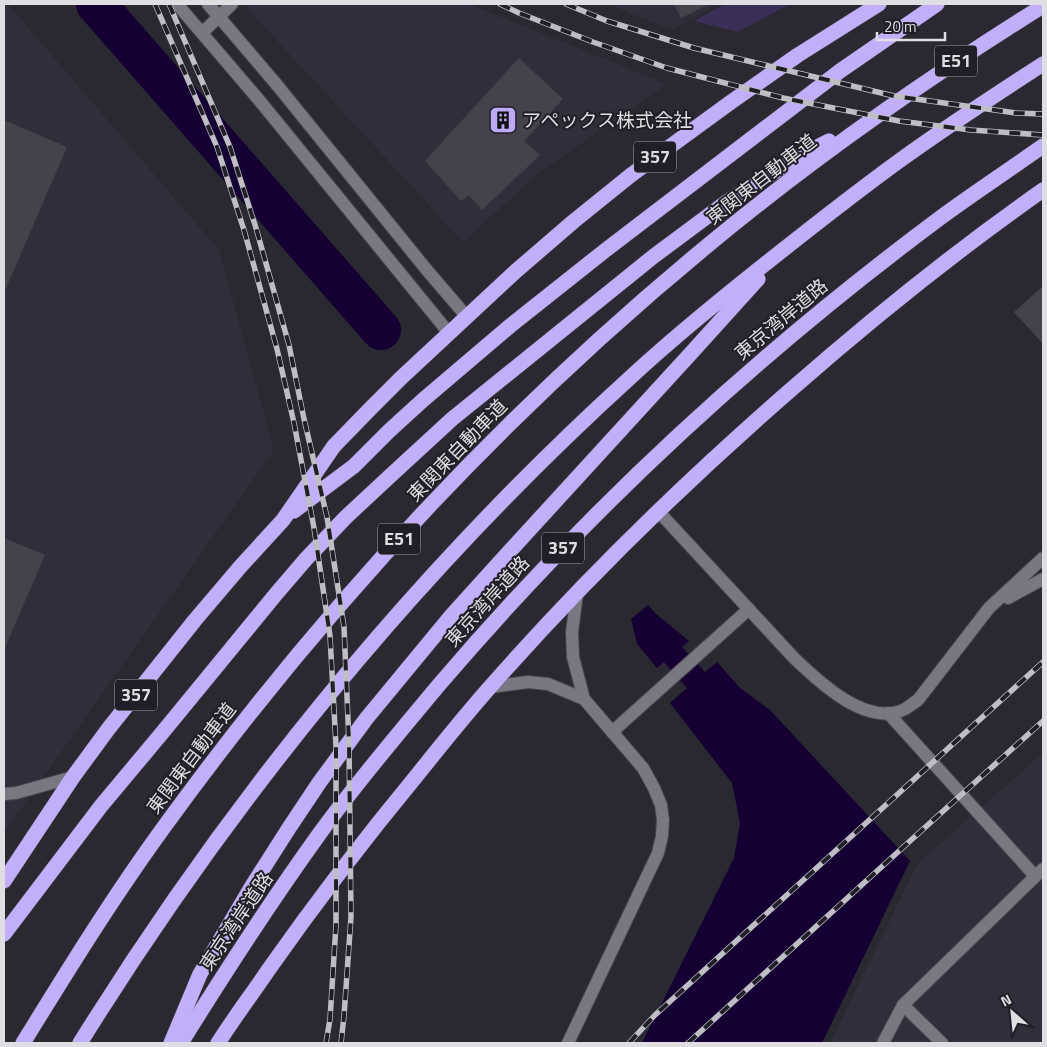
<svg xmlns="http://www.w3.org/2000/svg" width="1047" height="1047" font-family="'Titillium Web','Noto Sans JP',sans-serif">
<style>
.built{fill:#312e3c}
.green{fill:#3a2f57}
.water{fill:#140032}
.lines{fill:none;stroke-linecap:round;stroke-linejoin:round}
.river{stroke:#140032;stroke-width:40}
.building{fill:#44434c}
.minor-casing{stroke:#47464d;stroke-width:14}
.highway-casing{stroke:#47464d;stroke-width:16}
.minor{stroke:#797781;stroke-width:12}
.highway{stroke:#c1b0f9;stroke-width:15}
.rail-casing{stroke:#bfbec4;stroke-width:5.5}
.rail{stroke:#201e26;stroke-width:4;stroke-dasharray:11;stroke-linecap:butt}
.labels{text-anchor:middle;stroke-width:4;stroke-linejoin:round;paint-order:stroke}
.shield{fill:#201e26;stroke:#a6a4aa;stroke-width:1}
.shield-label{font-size:18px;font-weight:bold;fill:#dfdee3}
.poi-label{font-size:19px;fill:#dfdee3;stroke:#201e26;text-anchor:start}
.street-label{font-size:19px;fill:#dfdee3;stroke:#201e26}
</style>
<rect width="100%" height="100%" fill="#2a2830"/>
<g class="built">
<path d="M4 4H8L219 250 274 450 4 833Z"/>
<path d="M248 4H469L667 84 540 172 463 242 246 7Z"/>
<path d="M607 4H718L673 30Z"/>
<path d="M1043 753V1043H830L918 863Z"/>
</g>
<path class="green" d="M725 4H790L738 32 694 21Z"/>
<path class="water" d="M648 605 655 613 689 641 682 647 705 672 717 662 740 688 770 710 910 861 822 1043H642L734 858 740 823 732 783 670 703 687 688 664 662 657 668 637 644 631 619Z"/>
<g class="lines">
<path class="river" d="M96 4 381 330"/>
</g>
<g class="building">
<path d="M674 4H709L681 18Z"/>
<path d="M519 58 563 99 524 141 540 155 482 210 469 195 461 201 425 161Z"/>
<path d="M4 120 67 147 4 293Z"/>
<path d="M1043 286V344L1014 312Z"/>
<path d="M4 538 45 555 4 650Z"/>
</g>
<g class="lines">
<g class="minor-casing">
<g id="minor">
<path d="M177 4 259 100 449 333"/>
<path d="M208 4 277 85 426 269 467 317"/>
<path d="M203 32 232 4"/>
<path d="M658 511 794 658C819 682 867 728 905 709 909 707 913 703 918 700L989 608 1043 558"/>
<path d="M1008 598 1043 579"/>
<path d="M490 687 528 682 548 684 584 699"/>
<path d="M888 713 1035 876"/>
<path d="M612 732 749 609"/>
<path d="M4 794 16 793 73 777"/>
<path d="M903 1005 942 1043"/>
<path d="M568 1043 658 853 662 836 663 820 661 805 654 788 643 768 584 699 573 657 572 632 577 594"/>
<path d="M883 1043 903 1005 1043 869"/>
</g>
</g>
<g class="highway-casing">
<g id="highway">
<path d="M294 511 354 466 389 431 423 400 510 326 607 249 840 71 937 4"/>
<path d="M4 881 73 777 109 728 195 620 240 567 283 520 334 446 370 409 401 378 516 271 574 221 631 175 731 102 798 55 879 4"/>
<path d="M4 934 101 806 162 733 276 594 306 559 346 517 389 477 452 419 654 256 728 201 798 157 829 141"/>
<path d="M23 1043C68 970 113 897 164 827 320 612 502 415 707 246 813 158 926 79 1043 6"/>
<path d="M80 1043C233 797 418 570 633 375 671 340 710 308 750 276 799 237 848 198 899 161 946 127 995 95 1043 64"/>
<path d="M171 1043 200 974 252 886 289 828 319 783 366 719 451 616 498 564 693 351 758 279"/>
<path d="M181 1043C225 972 271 901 320 833 357 782 398 734 438 686 587 511 756 355 940 218 974 193 1009 170 1043 146"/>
<path d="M218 1043C234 1018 252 994 269 969 316 902 366 837 418 774 442 744 466 714 491 686 585 579 687 480 794 387 874 317 956 251 1043 190"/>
</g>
</g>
<use href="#minor" class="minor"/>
<use href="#highway" class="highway"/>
<g class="rail-casing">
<g id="rail">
<path d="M155 4 217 147 244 230 277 349 294 423 314 528 330 636 336 746V925L330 1019 326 1043"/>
<path d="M169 4 230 147 256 228 289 345 304 419 327 517 344 627 349 743 351 917 344 1016 341 1043"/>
<path d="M500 4 519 13 593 42 667 68 783 98 899 121 971 130 1043 135"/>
<path d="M566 4 607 21 694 48 894 96 1016 113 1043 114"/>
<path d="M629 1043 655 1015 1043 662"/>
<path d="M688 1043 910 841 1043 721"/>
</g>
</g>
<use href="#rail" class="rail"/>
</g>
<defs>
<g id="building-square" transform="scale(1.4375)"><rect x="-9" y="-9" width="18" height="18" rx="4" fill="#bcaaf6" stroke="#201e26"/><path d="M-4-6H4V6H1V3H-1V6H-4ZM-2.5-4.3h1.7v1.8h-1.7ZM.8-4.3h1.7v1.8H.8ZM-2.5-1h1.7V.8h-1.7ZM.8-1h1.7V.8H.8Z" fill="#111"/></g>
</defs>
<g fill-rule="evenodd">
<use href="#building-square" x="503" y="120"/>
</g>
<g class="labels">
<g class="shield">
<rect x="935" y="45.5" width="42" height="31" rx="4"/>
<rect x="634" y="141.5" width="42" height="31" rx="4"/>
<rect x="378" y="523.5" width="42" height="31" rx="4"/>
<rect x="542" y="532.5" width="42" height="31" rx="4"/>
<rect x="115" y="679.5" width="42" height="31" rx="4"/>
</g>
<g class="shield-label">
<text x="956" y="67">E51</text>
<text x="655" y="163">357</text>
<text x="399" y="545">E51</text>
<text x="563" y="554">357</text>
<text x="136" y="701">357</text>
</g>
<g class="poi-label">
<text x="522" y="127">アペックス株式会社</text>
</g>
<g class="street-label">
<text transform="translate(761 179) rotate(-38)" y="7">東関東自動車道</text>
<text transform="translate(781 319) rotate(-40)" y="7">東京湾岸道路</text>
<text transform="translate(457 450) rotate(-46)" y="7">東関東自動車道</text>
<text transform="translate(487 601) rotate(-48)" y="7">東京湾岸道路</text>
<text transform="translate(191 758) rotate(-53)" y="7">東関東自動車道</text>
<text transform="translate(236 921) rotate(-56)" y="7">東京湾岸道路</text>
</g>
</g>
<rect width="1047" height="1047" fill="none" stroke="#dfdee3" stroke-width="10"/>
<g transform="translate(1012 1012) rotate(333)" stroke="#201e26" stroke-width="4" paint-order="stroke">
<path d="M0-4L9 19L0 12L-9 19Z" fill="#dfdee3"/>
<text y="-8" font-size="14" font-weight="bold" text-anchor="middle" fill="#dfdee3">N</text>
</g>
<path d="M877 32v8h68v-8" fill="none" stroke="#dfdee3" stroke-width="2.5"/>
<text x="884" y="32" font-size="15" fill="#dfdee3" stroke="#201e26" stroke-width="4" paint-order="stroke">20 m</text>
</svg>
